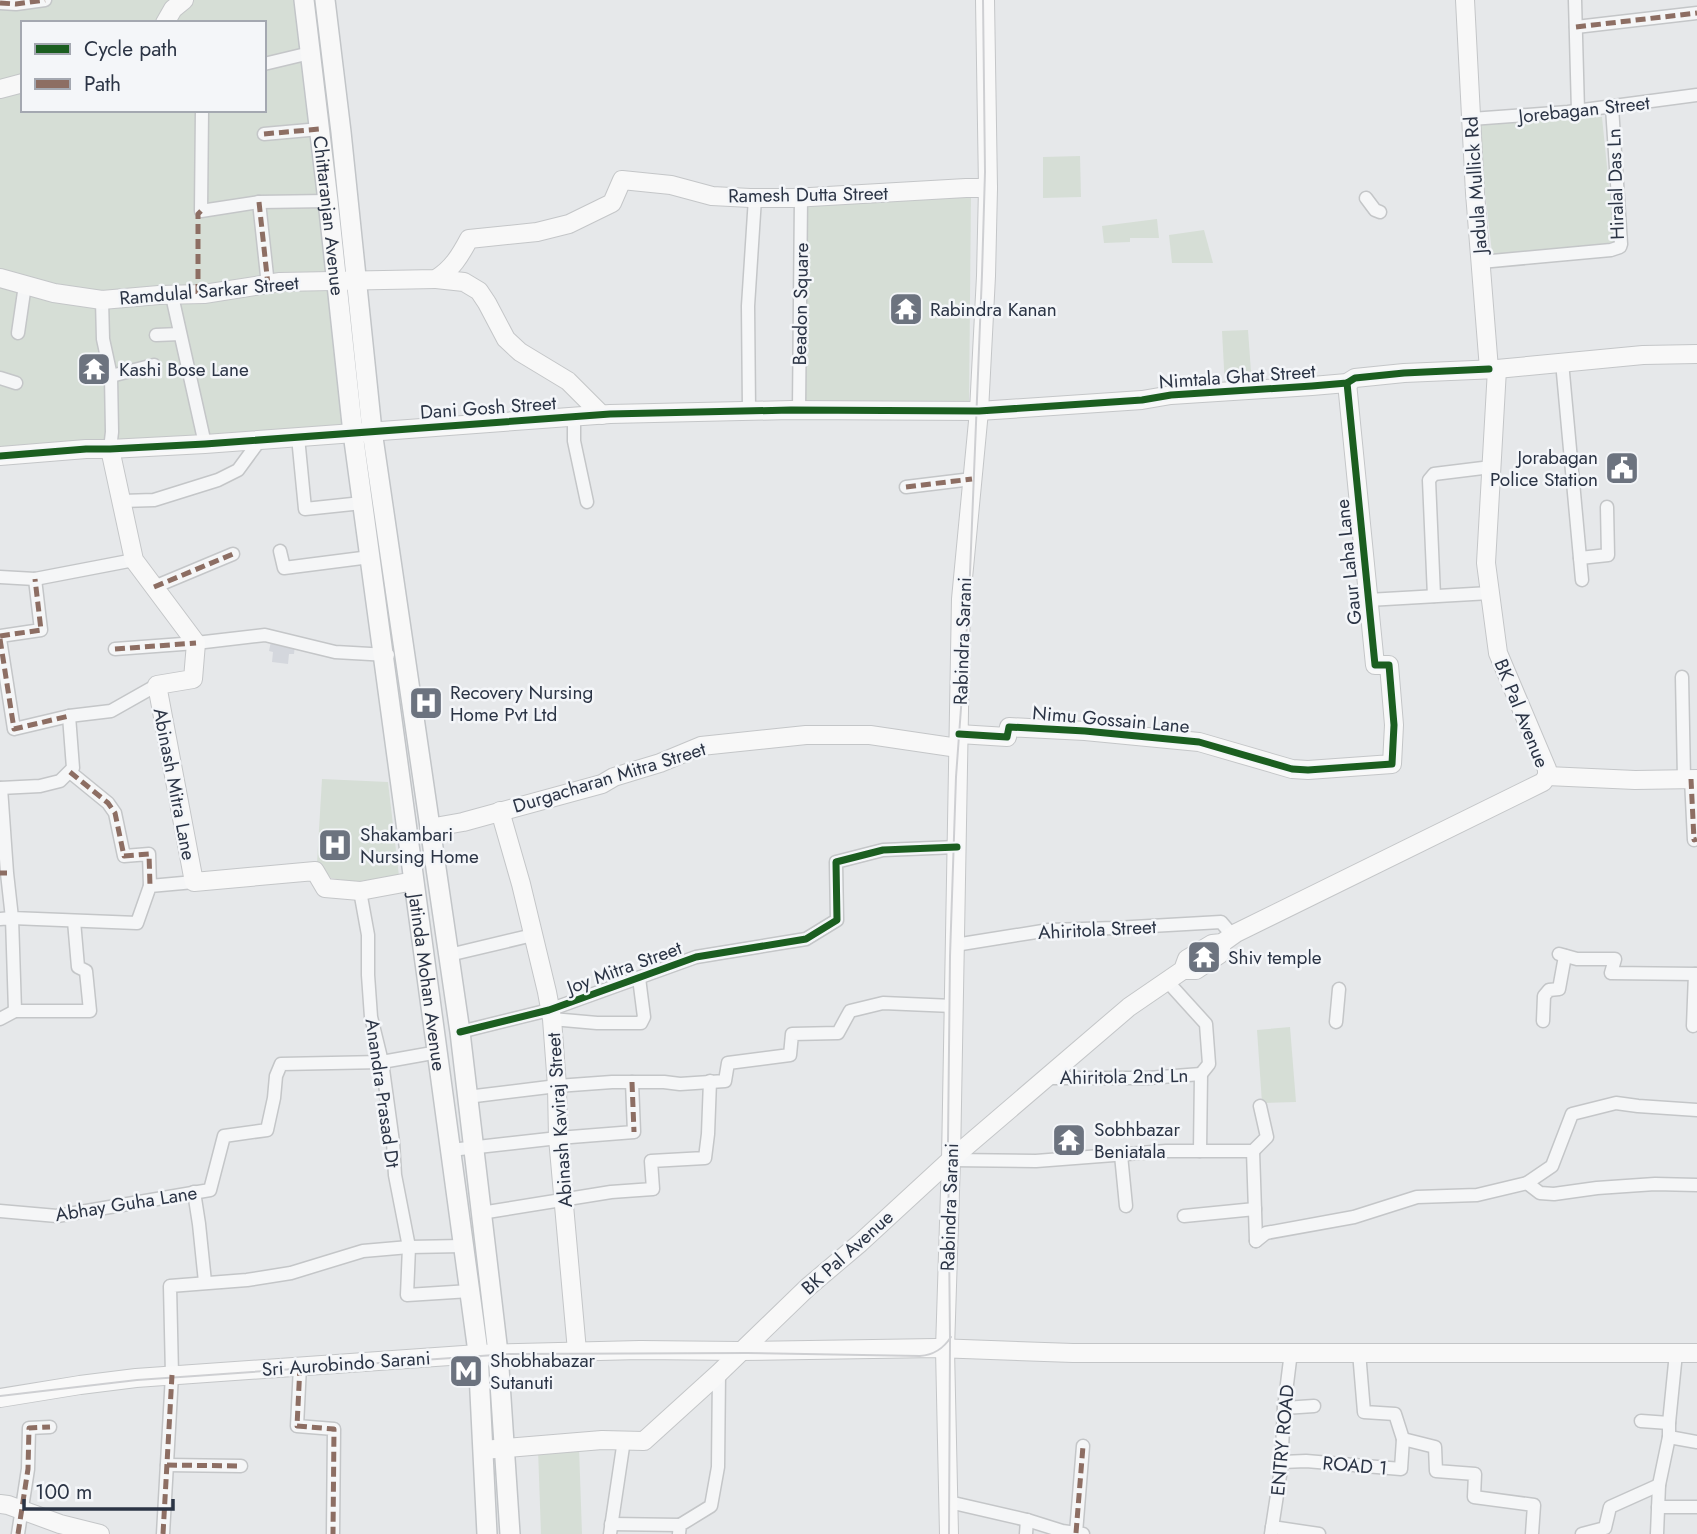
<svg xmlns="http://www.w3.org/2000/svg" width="1697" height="1534" font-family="Jost,sans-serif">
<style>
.built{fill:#d4d7dd}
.green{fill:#d6ded6;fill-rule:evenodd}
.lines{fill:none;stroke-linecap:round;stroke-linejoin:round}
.street-casing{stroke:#c4c6c8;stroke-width:15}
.secondary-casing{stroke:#c4c6c8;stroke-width:20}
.primary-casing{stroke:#c2c5c8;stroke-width:22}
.street{stroke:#f5f6f7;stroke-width:12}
.secondary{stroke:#f8f8f8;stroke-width:18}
.primary{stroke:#f8f8f8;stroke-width:19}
.tram{stroke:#cecfd2;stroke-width:2}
.quiet{stroke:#8d6e63;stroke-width:5;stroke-dasharray:10 5;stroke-linecap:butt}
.cycleway-casing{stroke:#f4f6f9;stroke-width:11}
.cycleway{stroke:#1b5e20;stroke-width:7}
.labels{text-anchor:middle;stroke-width:5;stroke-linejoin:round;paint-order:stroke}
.street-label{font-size:19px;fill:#2b3445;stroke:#f4f6f9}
.poi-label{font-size:19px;fill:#2b3445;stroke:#f4f6f9;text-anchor:start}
</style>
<rect width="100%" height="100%" fill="#e6e8ea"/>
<path class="built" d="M271 641 295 644 294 654H289L288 664 272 662 273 652 269 651Z"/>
<g class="green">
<path d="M0 0H295L345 428 0 450ZM23 23H264V110H23Z"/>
<path d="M1602 117 1616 256 1493 261 1477 123Z"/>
<path d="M1080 156 1081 197 1043 198V157Z"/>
<path d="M971 197 969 405 796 406 800 205Z"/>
<path d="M1157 219 1159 238H1130V242L1104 243 1102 226Z"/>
<path d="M1204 230 1213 263H1172L1169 235Z"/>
<path d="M1248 330 1252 386 1225 387 1222 331Z"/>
<path d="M322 779 388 782 399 876 353 882 331 878 317 863Z"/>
<path d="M1290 1027 1296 1102 1262 1103 1257 1030Z"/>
<path d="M579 1447 582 1534H541L538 1449Z"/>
</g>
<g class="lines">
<g class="street-casing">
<g id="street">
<path d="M1575 0 1578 111"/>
<path d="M0 3 16 4 45 0"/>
<path d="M1576 27 1697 13"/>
<path d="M264 64 310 53"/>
<path d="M202 110 201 211 259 202 328 201"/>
<path d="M1471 119 1568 112 1697 95"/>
<path d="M264 134 320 129"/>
<path d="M1366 198 1375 210 1380 212"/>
<path d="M259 202 268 285"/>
<path d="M1481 262 1611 250 1620 247 1621 244 1612 107"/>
<path d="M172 296 205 444"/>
<path d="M102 300 103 339 111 376 112 432 110 449"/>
<path d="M18 333 25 285"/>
<path d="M156 335 180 334"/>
<path d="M1562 362 1582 580"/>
<path d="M111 376 154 365"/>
<path d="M0 378 16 383"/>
<path d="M749 410 748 306 755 198"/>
<path d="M799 410 801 197"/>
<path d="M574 417V441L587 502"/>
<path d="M298 437 305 509 362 503"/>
<path d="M906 487 972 479"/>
<path d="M122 501 154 500 218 480 238 470 260 440"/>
<path d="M280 551 284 568 370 557"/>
<path d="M1580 558 1608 555 1607 507"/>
<path d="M0 577 35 579 134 560"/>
<path d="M154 587 233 554"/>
<path d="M1434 596 1429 480 1434 474 1491 467"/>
<path d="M1368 600 1490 593"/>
<path d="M0 636 41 630 35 579"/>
<path d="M0 639 14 729 69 716 111 711 157 685"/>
<path d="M115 649 196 643 265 635 335 652 388 655"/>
<path d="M1682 677 1684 779"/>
<path d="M70 772 108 803 115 813 124 856 149 854 150 886"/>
<path d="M1691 779 1694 840 1697 839"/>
<path d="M0 788 40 786 60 781 73 768 69 716"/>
<path d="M1 788 7 873 12 918 137 923 150 886 194 882"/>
<path d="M360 891 368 935V975L371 1017 382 1062 393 1142 395 1175 409 1247 407 1295 470 1291"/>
<path d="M0 919 12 918 15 1011"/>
<path d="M955 945 1049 930 1115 928 1221 922 1233 936"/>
<path d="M1559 954 1577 959H1615L1611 973 1697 974"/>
<path d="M449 955 533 935"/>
<path d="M1167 981 1206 1024 1209 1064 1201 1074 1200 1151"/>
<path d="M0 1019 15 1011H90L86 971 78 967 74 921"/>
<path d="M552 1019 597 1023H641L644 1017 639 978"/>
<path d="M1543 1021 1544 996 1549 990 1559 989 1565 956"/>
<path d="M1336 1022 1339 989"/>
<path d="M1693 1026 1695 974"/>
<path d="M460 1032 549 1010 696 957 806 939 837 920 836 862 883 850 957 847"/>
<path d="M1047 1078H1148L1201 1074"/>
<path d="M467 1097 557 1086 612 1082H664L680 1084 725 1081 728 1063 790 1055 792 1034 838 1033 850 1011 883 1003 953 1006"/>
<path d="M451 1150 558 1138 634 1132 632 1082"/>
<path d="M1253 1151 1256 1241"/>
<path d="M1121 1155 1126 1206"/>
<path d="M951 1160 1036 1161 1166 1151H1253L1267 1137 1260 1106"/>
<path d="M1527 1183 1540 1193 1554 1194 1597 1188 1655 1184 1697 1185"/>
<path d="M194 1192 199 1224 205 1282"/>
<path d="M0 1211 57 1216 210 1190 224 1136 267 1130 274 1098 276 1076 281 1064 382 1062 438 1052"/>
<path d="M481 1213 611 1192 653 1189 651 1161 705 1158 708 1134 710 1081"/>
<path d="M1184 1216 1255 1209"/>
<path d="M1256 1241 1266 1233 1354 1217 1417 1197 1477 1195 1527 1183 1552 1166 1572 1114 1616 1103 1638 1106 1697 1110"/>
<path d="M1359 1352 1364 1412 1395 1414 1403 1439"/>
<path d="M300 1366 297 1426 334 1429 333 1534"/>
<path d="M1284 1408 1314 1406"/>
<path d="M1641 1421 1669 1423"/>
<path d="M1669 1437 1697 1442"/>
<path d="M1282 1462 1306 1461 1401 1469 1403 1439 1435 1447 1436 1471 1475 1474 1474 1497 1534 1505 1532 1534"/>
<path d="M167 1465 241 1466"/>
<path d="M949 1502 1027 1520 1062 1531 1083 1534"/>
<path d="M1658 1507H1697"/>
<path d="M611 1524 680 1525"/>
<path d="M1272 1527 1319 1534"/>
<path d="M1076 1533 1083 1446"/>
<path d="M18 1534 28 1469 29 1428 50 1427"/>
<path d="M163 1534 172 1375 170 1286 247 1280 291 1273 363 1251 409 1247 463 1246"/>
<path d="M610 1534 624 1440"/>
<path d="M679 1534 680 1525 711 1506 718 1467 719 1373"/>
<path d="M1026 1534 1027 1520"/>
<path d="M1271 1534 1281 1469 1284 1408 1291 1352"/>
<path d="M1582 1534 1605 1528 1610 1507 1659 1485"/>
<path d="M1657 1534 1659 1485 1669 1437V1423L1676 1353"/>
</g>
</g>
<g class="secondary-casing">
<g id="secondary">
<path d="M1465 0 1475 193 1489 369"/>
<path d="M165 23 173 9 184 0"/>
<path d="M0 89 23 83"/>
<path d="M0 278 54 293 102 300 159 295 204 294 280 282 436 279C452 269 460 256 469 239L537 232 569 224 612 203 622 180 671 185 712 196 750 198H793L966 188H988"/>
<path d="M436 279 464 282 479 291 487 303 506 339 520 352 568 381 602 415"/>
<path d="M1497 369 1486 563 1498 653 1547 769V776"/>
<path d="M110 449 134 560 196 643 193 679 157 685 194 882 315 871 325 888 360 891 414 881"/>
<path d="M0 456 86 449H110L205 444 610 414 791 410 979 411 1142 400 1171 395 1312 386 1347 383 1355 378 1404 373 1497 369 1643 355 1697 354"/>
<path d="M959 734 1007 737 1009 727 1085 731 1199 742 1292 769 1308 770 1392 764 1394 725 1389 665H1375L1347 383"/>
<path d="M1547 776 1635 780 1697 779"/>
<path d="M500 811 521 884 547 992 552 1019 557 1086 558 1138 577 1351"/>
<path d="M429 828 463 822 602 784 614 777 660 763 701 746 806 735H870L958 748"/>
<path d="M1183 970H1196L1220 954 1222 943"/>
<path d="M0 1398 80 1385 136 1378 478 1354 640 1350 740 1351 936 1348 1073 1353H1697"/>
<path d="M483 1450 602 1440 644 1441 719 1373 808 1287 860 1243 948 1162 1129 1007 1183 970 1187 959 1212 944 1222 943 1236 933 1543 782 1547 776"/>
<path d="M0 1504 8 1505 60 1524 100 1534"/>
<path d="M949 1534 945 1349 951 1160 961 599 979 411 986 276 988 188 985 0"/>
</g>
</g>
<g class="primary-casing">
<g id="primary">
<path id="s1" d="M304 0 328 201 353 433 478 1352 487 1534"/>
<path d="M325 0 341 132 372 431 460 1032 498 1353 510 1534"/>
</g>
</g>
<use href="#street" class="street"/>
<use href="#secondary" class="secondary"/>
<use href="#primary" class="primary"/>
<g class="tram">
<path d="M0 1396 137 1380 509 1354 747 1353 920 1356C934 1355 943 1349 951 1337"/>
<path d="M949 1534 950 1339 948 1142 950 956 956 777 969 598 982 274 985 172 983 0"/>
</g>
<g class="quiet">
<path d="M0 3 16 4 45 0"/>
<path d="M1576 27 1697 13"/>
<path d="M264 134 320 129"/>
<path d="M259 202 268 285"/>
<path d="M198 294V214L201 211"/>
<path d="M906 487 972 479"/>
<path d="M154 587 233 554"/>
<path d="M0 636 41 630 35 579"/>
<path d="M0 639 14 729 69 716"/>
<path d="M115 649 196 643"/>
<path d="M70 772 108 803 115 813 124 856 149 854 150 886"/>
<path d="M1691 779 1694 840 1697 839"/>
<path d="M0 873H7"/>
<path d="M632 1082 634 1132"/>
<path d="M300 1366 297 1426 334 1429 333 1534"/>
<path d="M167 1465 241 1466"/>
<path d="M1076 1533 1083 1446"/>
<path d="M18 1534 28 1469 29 1428 50 1427"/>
<path d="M163 1534 172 1375"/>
</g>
<g class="cycleway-casing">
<g id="cycleway">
<path d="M0 456 86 449H110L205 444 610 414 791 410 979 411 1142 400 1171 395 1312 386 1347 383 1355 378 1404 373 1489 369"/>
<path d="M959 734 1007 737 1009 727 1085 731 1199 742 1292 769 1308 770 1392 764 1394 725 1389 665H1375L1347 383"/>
<path d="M460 1032 549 1010 696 957 806 939 837 920 836 862 883 850 957 847"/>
</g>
</g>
<use href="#cycleway" class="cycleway"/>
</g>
<defs>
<g id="temple-square" transform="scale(1.75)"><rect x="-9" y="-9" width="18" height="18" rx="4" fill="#6c737f" stroke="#f4f6f9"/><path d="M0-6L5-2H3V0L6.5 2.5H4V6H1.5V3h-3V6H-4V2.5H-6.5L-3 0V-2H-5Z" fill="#fff"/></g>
<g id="civic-square" transform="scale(1.75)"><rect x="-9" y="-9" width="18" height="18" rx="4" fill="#6c737f" stroke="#f4f6f9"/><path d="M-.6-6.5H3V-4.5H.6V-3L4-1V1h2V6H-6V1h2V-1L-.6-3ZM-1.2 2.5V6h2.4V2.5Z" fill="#fff"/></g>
<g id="hospital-square" transform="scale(1.75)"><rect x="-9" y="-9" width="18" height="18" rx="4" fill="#6c737f" stroke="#f4f6f9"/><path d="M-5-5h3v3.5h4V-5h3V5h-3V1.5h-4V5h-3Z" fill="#fff"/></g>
<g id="metro-square" transform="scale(1.75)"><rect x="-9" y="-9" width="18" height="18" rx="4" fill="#6c737f" stroke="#f4f6f9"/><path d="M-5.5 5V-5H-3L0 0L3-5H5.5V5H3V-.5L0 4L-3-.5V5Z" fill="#fff"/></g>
</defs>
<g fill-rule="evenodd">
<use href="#temple-square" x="906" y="309"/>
<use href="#temple-square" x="94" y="369"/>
<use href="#civic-square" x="1622" y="468"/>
<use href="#hospital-square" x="426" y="703"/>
<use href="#hospital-square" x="335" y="845"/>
<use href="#temple-square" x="1204" y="957"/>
<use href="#temple-square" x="1069" y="1140"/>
<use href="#metro-square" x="466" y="1371"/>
</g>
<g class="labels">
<g class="street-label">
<text transform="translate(1584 109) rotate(-6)" y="7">Jorebagan Street</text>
<text transform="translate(1615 184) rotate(-92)" y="7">Hiralal Das Ln</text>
<text transform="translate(1475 185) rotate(-94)" y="7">Jadula Mullick Rd</text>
<text transform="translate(808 194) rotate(-1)" y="7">Ramesh Dutta Street</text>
<text dy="7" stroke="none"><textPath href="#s1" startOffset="217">Chittaranjan Avenue</textPath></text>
<text transform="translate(209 290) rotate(-5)" y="7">Ramdulal Sarkar Street</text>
<text transform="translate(800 304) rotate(-89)" y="7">Beadon Square</text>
<text transform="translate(1237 376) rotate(-4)" y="7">Nimtala Ghat Street</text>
<text transform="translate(488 407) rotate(-4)" y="7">Dani Gosh Street</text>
<text transform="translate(1348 562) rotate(-96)" y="7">Gaur Laha Lane</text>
<text transform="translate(962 641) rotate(-88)" y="7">Rabindra Sarani</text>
<text transform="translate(1522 713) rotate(68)" y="7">BK Pal Avenue</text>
<text transform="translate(1111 719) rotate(5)" y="7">Nimu Gossain Lane</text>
<text transform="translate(609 777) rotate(-17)" y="7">Durgacharan Mitra Street</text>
<text transform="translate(175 784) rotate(79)" y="7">Abinash Mitra Lane</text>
<text transform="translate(1097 929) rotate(-3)" y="7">Ahiritola Street</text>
<text transform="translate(624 967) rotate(-20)" y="7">Joy Mitra Street</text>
<text dy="7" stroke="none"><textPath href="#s1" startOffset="990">Jatinda Mohan Avenue</textPath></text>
<text transform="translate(1124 1076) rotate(-1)" y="7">Ahiritola 2nd Ln</text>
<text transform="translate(383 1093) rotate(82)" y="7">Anandra Prasad Dt</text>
<text transform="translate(559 1120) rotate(-94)" y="7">Abinash Kaviraj Street</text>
<text transform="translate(126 1203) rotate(-9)" y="7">Abhay Guha Lane</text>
<text transform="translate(949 1207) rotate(-88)" y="7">Rabindra Sarani</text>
<text transform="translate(847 1252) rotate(-42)" y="7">BK Pal Avenue</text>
<text transform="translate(346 1363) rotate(-4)" y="7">Sri Aurobindo Sarani</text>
<text transform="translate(1282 1440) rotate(-85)" y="7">ENTRY ROAD</text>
<text transform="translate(1355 1465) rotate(5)" y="7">ROAD 1</text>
</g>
<g class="poi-label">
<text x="930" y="316">Rabindra Kanan</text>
<text x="119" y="376">Kashi Bose Lane</text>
<text x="1598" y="464" text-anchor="end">Jorabagan<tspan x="1598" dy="22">Police Station</tspan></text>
<text x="450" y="699">Recovery Nursing<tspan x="450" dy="22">Home Pvt Ltd</tspan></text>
<text x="360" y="841">Shakambari<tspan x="360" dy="22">Nursing Home</tspan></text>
<text x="1228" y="964">Shiv temple</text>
<text x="1094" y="1136">Sobhbazar<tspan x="1094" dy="22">Beniatala</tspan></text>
<text x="490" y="1367">Shobhabazar<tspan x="490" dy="22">Sutanuti</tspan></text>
</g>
</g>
<rect x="21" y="21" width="245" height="91" fill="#f4f6f9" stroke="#a4a8b1" stroke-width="2"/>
<rect x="35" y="44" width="35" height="10" fill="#1b5e20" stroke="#a4a8b1" stroke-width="2"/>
<text x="84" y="56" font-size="21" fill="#2b3445">Cycle path</text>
<rect x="35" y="79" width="35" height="10" fill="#8d6e63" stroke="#a4a8b1" stroke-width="2"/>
<text x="84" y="91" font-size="21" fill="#2b3445">Path</text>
<path d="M24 1499v10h149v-10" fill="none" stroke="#2b3445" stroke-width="3.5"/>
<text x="35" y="1499" font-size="21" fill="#2b3445" stroke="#f4f6f9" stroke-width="5" paint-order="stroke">100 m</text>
</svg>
